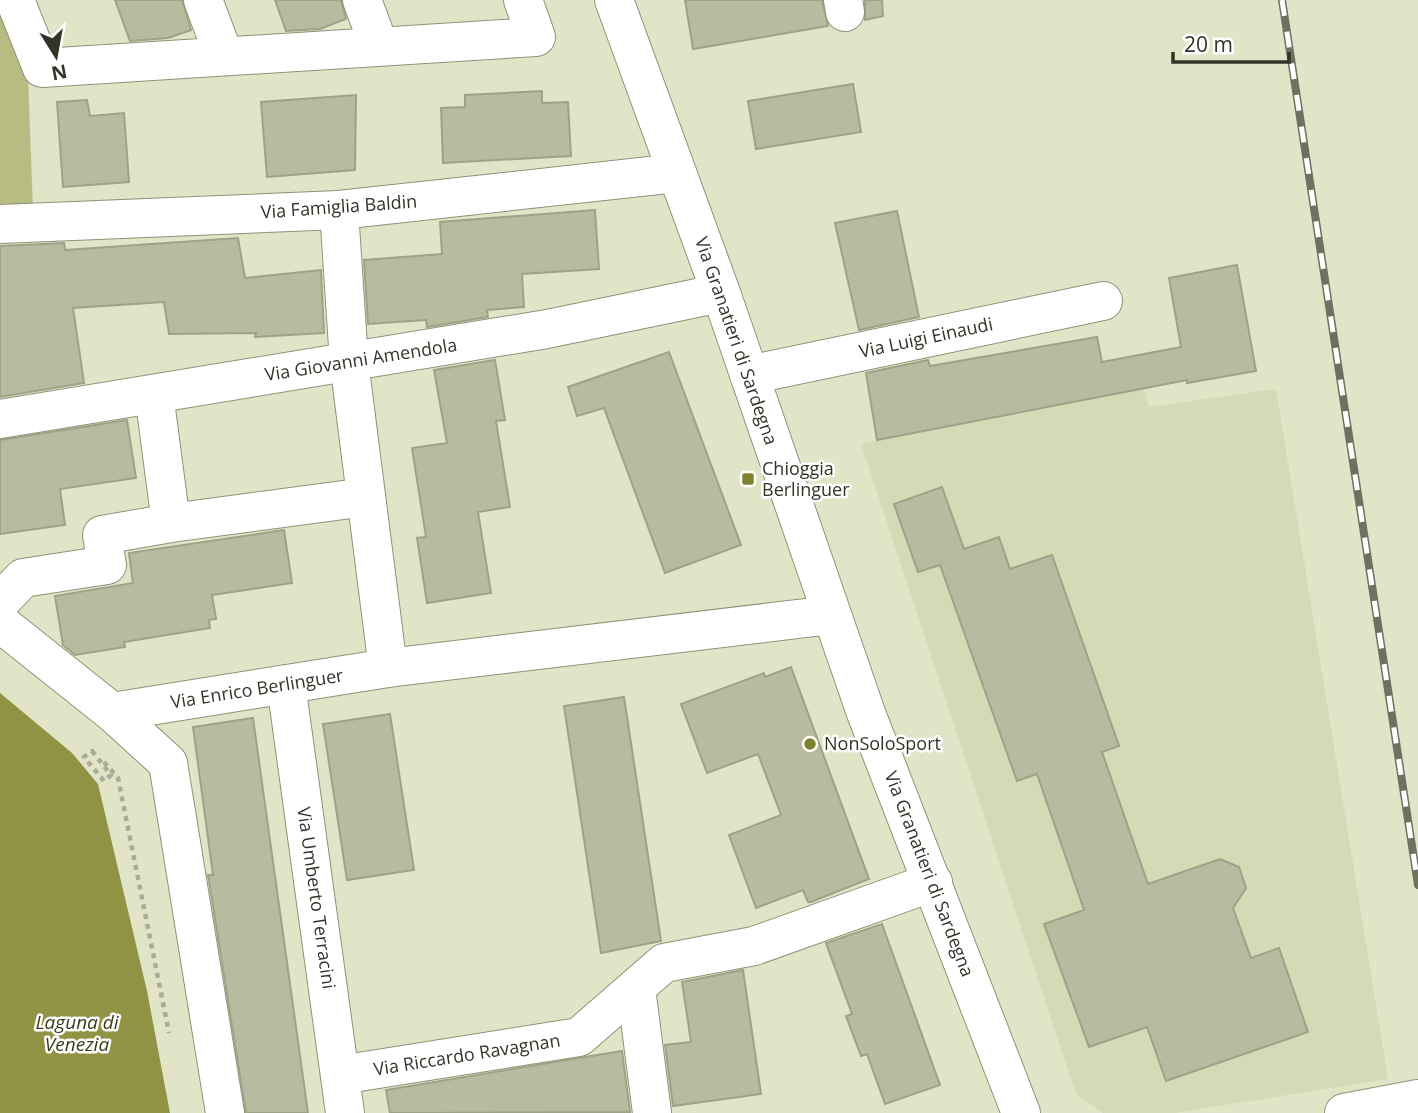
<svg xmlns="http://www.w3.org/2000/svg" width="1418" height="1113" font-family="'Open Sans',sans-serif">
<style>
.built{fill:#d6d9b6}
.green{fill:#b8bc83}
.water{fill:#8f9343}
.building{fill:#b8bba0;stroke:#a0a288;stroke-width:2}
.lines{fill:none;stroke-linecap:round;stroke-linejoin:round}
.street-casing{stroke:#909278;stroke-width:40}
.secondary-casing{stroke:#909278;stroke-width:40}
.path{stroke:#aaac95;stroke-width:4.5;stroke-dasharray:5 5;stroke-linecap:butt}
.street{stroke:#fff;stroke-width:38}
.secondary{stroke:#fff;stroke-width:38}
.rail-casing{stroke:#6f705f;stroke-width:8}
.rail{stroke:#fff;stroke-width:5;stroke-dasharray:16;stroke-linecap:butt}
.poi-dot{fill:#80832e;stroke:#fff;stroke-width:2.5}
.labels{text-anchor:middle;stroke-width:5;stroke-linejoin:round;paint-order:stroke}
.street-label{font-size:18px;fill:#333429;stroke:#fff}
.poi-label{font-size:18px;fill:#333429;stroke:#fff;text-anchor:start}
.water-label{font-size:19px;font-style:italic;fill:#3a3c19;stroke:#fff}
</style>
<rect width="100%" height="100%" fill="#e2e4c8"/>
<path class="built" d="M1144 389 1149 407 1276 389 1388 1079 1175 1113H1103L1076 1094 861 444 934 427Z"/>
<path class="green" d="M0 7 28 76 33 210 0 211Z"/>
<path class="water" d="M0 693 72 753 98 784 147 991 170 1113H0Z"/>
<g class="building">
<path d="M115 0H182L191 30 168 38 130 41Z"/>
<path d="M275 0H341L346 19 320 29 286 31Z"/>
<path d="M685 0H822L828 26 693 49Z"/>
<path d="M865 0H882L883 16 865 20Z"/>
<path d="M853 84 861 132 756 149 748 101Z"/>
<path d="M542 91V103L568 102 571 156 443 163 441 108 465 107V95Z"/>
<path d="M356 95 355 170 267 177 261 102Z"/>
<path d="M87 100 90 116 124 113 129 182 63 187 57 102Z"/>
<path d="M595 210 599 269 522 274 524 307 487 310 488 317 427 327 426 320 368 324 364 260 442 254 440 222Z"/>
<path d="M897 211 919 317 859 330 835 223Z"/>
<path d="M238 238 245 278 321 270 324 333 255 337 256 333 169 334 164 302 73 308 84 383 0 397V246L64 243 65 250Z"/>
<path d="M1237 265 1256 371 1187 383V380L877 440 866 373 928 360 930 366 1097 337 1102 362 1181 347 1169 278Z"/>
<path d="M669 352 741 545 665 573 604 408 577 416 568 387Z"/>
<path d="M495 360 505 420 496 421 510 507 478 512 491 593 427 603 417 538 426 537 412 448 447 443 434 370Z"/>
<path d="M127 420 136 478 60 489 65 525 0 534V440Z"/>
<path d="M942 487 964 549 999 537 1010 569 1052 555 1119 746 1102 752 1148 884 1220 859 1239 867 1246 888 1233 908 1251 958 1279 948 1308 1032 1166 1081 1147 1027 1089 1047 1044 924 1084 910 1037 774 1017 781 940 565 918 572 894 504Z"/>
<path d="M284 530 292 583 212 595 216 619 209 620 210 628 124 642 125 647 75 655 63 645 55 596 133 583 129 553Z"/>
<path d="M791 667 869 879 811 902H808L803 890 756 908 729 835 781 815 758 754 707 773 681 704 764 673 765 677Z"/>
<path d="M624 697 661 941 601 953 564 706Z"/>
<path d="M390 714 414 870 347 880 323 724Z"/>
<path d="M253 718 273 862 308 1113H246L208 875H213L193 727Z"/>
<path d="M882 924 940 1085 885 1104 867 1054 861 1056 846 1016 852 1014 826 943Z"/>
<path d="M743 970 761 1094 673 1106 665 1045 691 1042 682 982Z"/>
<path d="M622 1051 630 1112 390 1113 386 1090Z"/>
</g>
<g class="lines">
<g class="street-casing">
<g id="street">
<path d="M15 0 42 68 536 37 523 0"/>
<path d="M203 0 224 56"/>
<path d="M362 0 379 46"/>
<path d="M843 0 845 12"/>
<path d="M339 210 349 362 388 668"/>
<path d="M0 224 339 210 677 173"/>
<path d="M749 375 1103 301"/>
<path d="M0 419 547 329 721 293"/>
<path d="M171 523 366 497"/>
<path d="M0 602 23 578 107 565 102 535 171 523 154 394"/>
<path d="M0 623 112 712"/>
<path d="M286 684 345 1113"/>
<path d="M636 988 652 1113"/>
<path d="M340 1075 579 1037 664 963 754 946 933 882"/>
<path d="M225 1113 168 763 112 712 388 668 831 615"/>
<path d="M1344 1113 1418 1099"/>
</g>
</g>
<g class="secondary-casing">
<path id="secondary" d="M614 0 721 293 866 713 1021 1113"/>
</g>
<g class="path">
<path d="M92 751 111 775 104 781 84 757Z"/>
<path d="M104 762 118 778 169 1033"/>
</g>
<use href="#street" class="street"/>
<use href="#secondary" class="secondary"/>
<g class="rail-casing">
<path id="rail" d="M1282 0 1418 885"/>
</g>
<use href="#rail" class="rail"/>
</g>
<g class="poi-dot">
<rect x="741" y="472" width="14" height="14" rx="3.5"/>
<circle cx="810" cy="744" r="7"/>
</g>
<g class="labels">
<g class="street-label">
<text transform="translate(339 207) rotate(-4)" y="6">Via Famiglia Baldin</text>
<text transform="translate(926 338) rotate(-12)" y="6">Via Luigi Einaudi</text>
<text transform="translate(736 341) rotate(71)" y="6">Via Granatieri di Sardegna</text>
<text transform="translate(361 360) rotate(-9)" y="6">Via Giovanni Amendola</text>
<text transform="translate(257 689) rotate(-9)" y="6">Via Enrico Berlinguer</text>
<text transform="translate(929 874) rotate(69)" y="6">Via Granatieri di Sardegna</text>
<text transform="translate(316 898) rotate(82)" y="6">Via Umberto Terracini</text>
<text transform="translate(467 1055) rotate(-9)" y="6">Via Riccardo Ravagnan</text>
</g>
<g class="poi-label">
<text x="762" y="475">Chioggia<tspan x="762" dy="21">Berlinguer</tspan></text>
<text x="824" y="750">NonSoloSport</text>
</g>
<g class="water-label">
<text x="77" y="1029">Laguna di<tspan x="77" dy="22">Venezia</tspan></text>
</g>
</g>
<g transform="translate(56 56) rotate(169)" stroke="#ffffff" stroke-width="5" paint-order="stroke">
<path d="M0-5L12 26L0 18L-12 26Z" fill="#333429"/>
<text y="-10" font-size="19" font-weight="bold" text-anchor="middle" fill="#333429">N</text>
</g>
<path d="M1173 52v10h116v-10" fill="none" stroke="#333429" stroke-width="3.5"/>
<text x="1184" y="52" font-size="21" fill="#333429" stroke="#ffffff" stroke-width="5" paint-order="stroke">20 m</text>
</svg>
